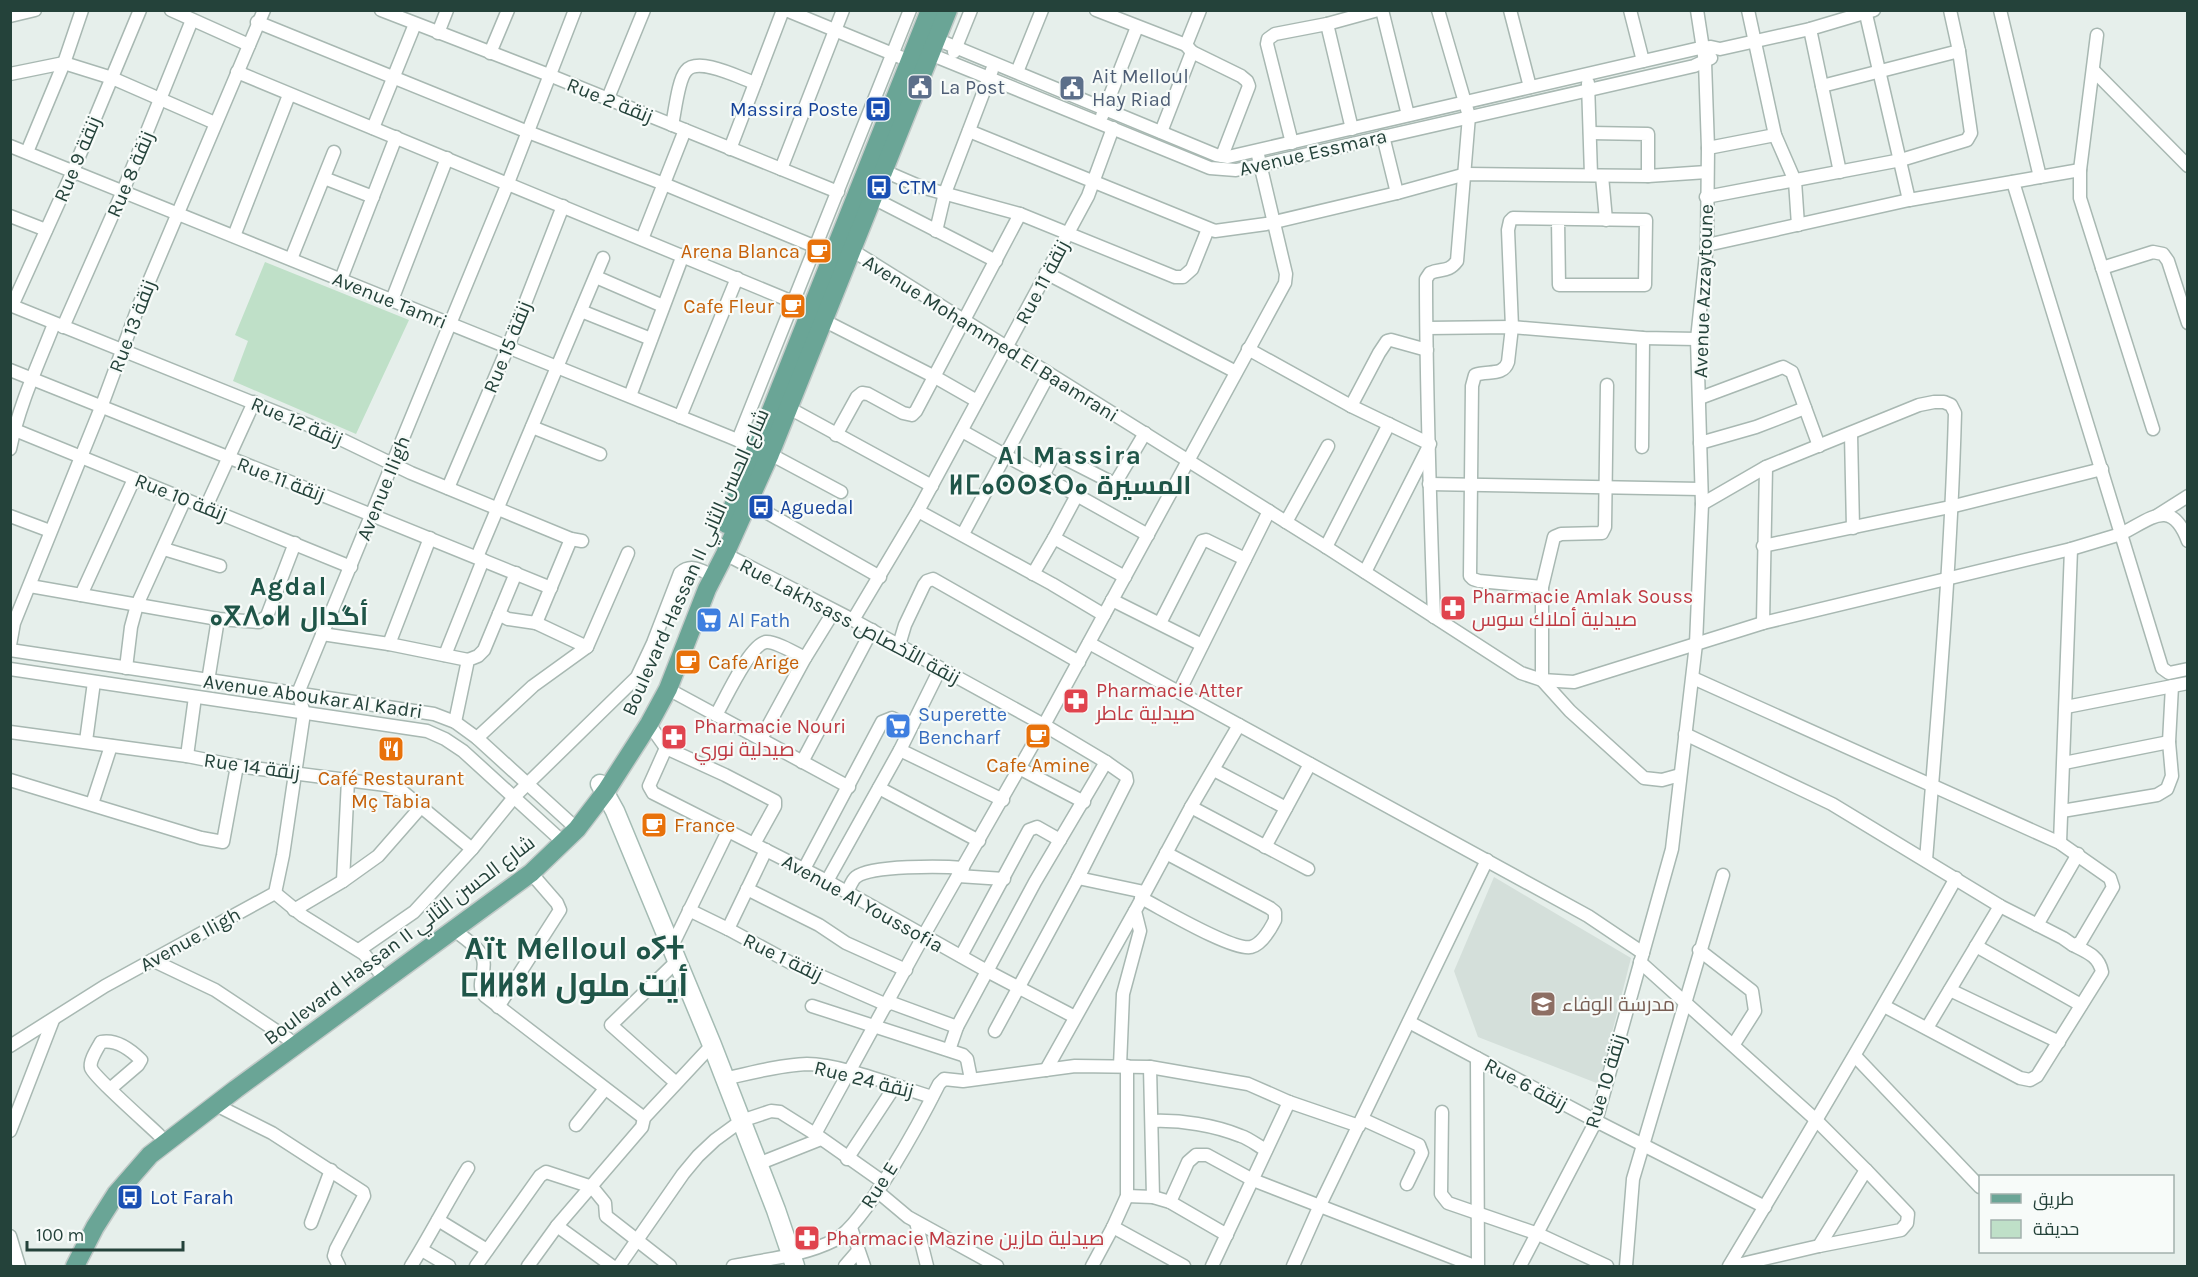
<svg xmlns="http://www.w3.org/2000/svg" width="2198" height="1277" font-family="Karla,Cairo,'Noto Sans Tifinagh',sans-serif">
<style>
.built{fill:#d4dfda}
.green{fill:#bfe0c8}
.lines{fill:none;stroke-linecap:round;stroke-linejoin:round}
.street-casing{stroke:#a8b8b2;stroke-width:15}
.secondary-casing{stroke:#a4bbb3;stroke-width:21}
.primary-casing{stroke:#c2cac8;stroke-width:21}
.street{stroke:#fff;stroke-width:12}
.secondary{stroke:#fff;stroke-width:18}
.primary{stroke:#6aa596;stroke-width:18}
.labels{text-anchor:middle;stroke-width:4.5;stroke-linejoin:round;paint-order:stroke}
.service-label{font-size:20px;fill:#4e5e75;stroke:#f7fbf9;text-anchor:start}
.street-label{font-size:20px;fill:#24423a;stroke:#f7fbf9}
.transit-label{font-size:20px;fill:#164399;stroke:#f7fbf9;text-anchor:start}
.food-label{font-size:20px;fill:#c56008;stroke:#f7fbf9;text-anchor:end}
.health-label{font-size:20px;fill:#be3a42;stroke:#f7fbf9;text-anchor:start}
.shop-label{font-size:20px;fill:#366cbe;stroke:#f7fbf9;text-anchor:start}
.education-label{font-size:20px;fill:#785e54;stroke:#f7fbf9;text-anchor:start}
.district-label{font-size:26px;font-weight:bold;letter-spacing:1.5px;fill:#1f5548;stroke:#f7fbf9}
.town-label{font-size:32px;font-weight:bold;fill:#1f5548;stroke:#f7fbf9}
</style>
<rect width="100%" height="100%" fill="#e6efeb"/>
<path class="built" d="M1494 877 1631 958 1599 1084 1478 1037 1454 971Z"/>
<path class="green" d="M265 262 409 320 356 434 233 381 248 341 235 335Z"/>
<g class="lines">
<g class="street-casing">
<g id="street">
<path d="M171 10 249 45"/>
<path d="M381 10 549 75 838 192"/>
<path d="M786 10 917 64"/>
<path d="M1096 10 1186 45"/>
<path d="M1382 10 1408 115"/>
<path d="M1510 10 1530 87"/>
<path d="M1630 10 1643 61"/>
<path d="M1748 10 1775 135 1795 181 1798 225"/>
<path d="M1865 10 1909 200"/>
<path d="M2000 10 2040 177"/>
<path d="M10 16 35 10"/>
<path d="M257 22 528 132 664 184 816 247"/>
<path d="M1327 24 1352 129"/>
<path d="M1810 29 1840 172"/>
<path d="M438 33 447 10"/>
<path d="M2097 35 2080 170V198L2153 429"/>
<path d="M931 37 1216 155 1228 157 1700 48 1711 47 1720 49 1810 29 1874 10"/>
<path d="M925 52 1210 168 1236 170 1260 165 1694 66 1711 58"/>
<path d="M954 52 971 10"/>
<path d="M1192 52 1241 76 1247 81 1249 86 1222 156"/>
<path d="M490 53 508 10"/>
<path d="M2093 70 2188 166"/>
<path d="M237 72 793 302"/>
<path d="M1017 72 1042 10"/>
<path d="M10 74 64 63 112 78 215 123"/>
<path d="M1588 83 1591 175"/>
<path d="M1822 86 1959 51"/>
<path d="M608 98 644 10"/>
<path d="M1102 116 1137 27"/>
<path d="M672 125C675 112 678 80 686 71 698 56 740 78 755 83"/>
<path d="M373 128 415 24"/>
<path d="M969 131 1215 231 1266 224 1397 193 1466 174 1648 176 1707 172"/>
<path d="M1161 132 1192 52 1186 45 1200 10"/>
<path d="M1590 133 1648 134V176"/>
<path d="M1383 136 1397 193"/>
<path d="M1292 143 1267 44 1268 39 1275 34 1327 24 1378 10"/>
<path d="M10 146 730 437 770 454 841 492"/>
<path d="M1708 148 1775 135"/>
<path d="M730 149 783 10"/>
<path d="M27 152 64 63 82 10"/>
<path d="M781 169 843 10"/>
<path d="M884 171 921 187 1020 214 1175 277H1183L1192 269 1208 229"/>
<path d="M1602 176 1606 220"/>
<path d="M324 178 373 197"/>
<path d="M1706 197 1901 160 1967 140 1971 133 1959 51 1950 10"/>
<path d="M873 198 996 261"/>
<path d="M10 216 46 230"/>
<path d="M936 231 945 193 992 70"/>
<path d="M234 236 289 95"/>
<path d="M642 239 685 130"/>
<path d="M1707 245 1909 200 2080 170"/>
<path d="M847 247 1326 547 1521 673 1542 680 1574 682 1763 623 2071 549 2121 534 2013 182"/>
<path d="M291 259 334 152"/>
<path d="M2102 268 2153 252 2163 254 2168 261 2188 323"/>
<path d="M1046 273 1236 372"/>
<path d="M596 277 663 306"/>
<path d="M341 279 396 137"/>
<path d="M392 300 447 158"/>
<path d="M10 305 328 433 411 473 571 539 582 541"/>
<path d="M12 306 73 171 140 10"/>
<path d="M581 311 651 339"/>
<path d="M823 320 935 377 977 401"/>
<path d="M63 327 123 191 192 20"/>
<path d="M1427 328 1512 327 1643 338 1697 339"/>
<path d="M1248 349 1351 406 1430 444 1365 572"/>
<path d="M10 370C191 442 371 514 551 588"/>
<path d="M1607 385 1605 527 1602 533 1561 534 1554 537 1542 587V680L1570 711 1644 778 1662 780 1680 775"/>
<path d="M630 396 683 255"/>
<path d="M1700 398 1783 367 1792 372 1819 446"/>
<path d="M1351 406 1379 353 1387 341 1391 340 1427 350"/>
<path d="M789 408 932 486"/>
<path d="M680 417 737 278"/>
<path d="M532 427 600 454"/>
<path d="M10 428 351 567"/>
<path d="M962 431 1148 535"/>
<path d="M1851 434 1853 528"/>
<path d="M836 435 857 397 862 393 868 394 903 413 912 415 916 411 1020 214"/>
<path d="M738 440 910 10"/>
<path d="M1700 443 1756 427 1805 408"/>
<path d="M1642 447 1643 338"/>
<path d="M10 449C19 405 38 365 54 324"/>
<path d="M1043 476 1052 458 1058 455 1111 482H1116L1145 433"/>
<path d="M1429 484 1701 489"/>
<path d="M448 488 508 347 563 206"/>
<path d="M748 502 880 577"/>
<path d="M1702 504 1766 467 1919 405 1934 402H1944L1951 405 1955 413C1951 562 1938 711 1926 860"/>
<path d="M206 507 254 402"/>
<path d="M918 511 1052 584 1104 615"/>
<path d="M2158 515 2188 496"/>
<path d="M10 516 50 531"/>
<path d="M1286 522 1328 446"/>
<path d="M963 534 1049 374"/>
<path d="M1054 538 1077 495"/>
<path d="M2188 541C2171 497 2151 519 2121 534L2162 668 2169 673 2188 669"/>
<path d="M1763 546 1950 507 2102 469"/>
<path d="M1326 547 1389 424"/>
<path d="M164 549 220 566"/>
<path d="M725 554 853 620 1044 725 1106 762 1126 776 1127 781 1078 878 995 1031"/>
<path d="M477 557 603 258"/>
<path d="M1033 574 1054 538 1125 577"/>
<path d="M30 586 218 619 259 622 267 616 295 543"/>
<path d="M1542 587 1479 581 1473 579 1470 576 1472 386 1475 375C1487 370 1503 377 1508 362L1512 327 1508 230 1510 221 1513 218 1646 220 1645 285H1559L1558 220"/>
<path d="M81 595 134 479"/>
<path d="M1112 600 1202 645"/>
<path d="M499 614 508 619 536 623 571 539"/>
<path d="M1434 617C1430 504 1426 391 1426 279L1430 273C1441 268 1448 273 1457 261L1469 116 1438 10"/>
<path d="M853 620 918 511 1088 196 1113 128"/>
<path d="M1160 623 1202 541 1206 540 1245 559"/>
<path d="M1763 623 1766 467"/>
<path d="M322 634 389 644 468 660"/>
<path d="M1089 643 1588 916 1643 953"/>
<path d="M389 644 430 538"/>
<path d="M10 645 14 623 102 405 139 305 264 10"/>
<path d="M899 645 905 625 924 585 927 581 933 579 1079 662"/>
<path d="M587 647 628 553"/>
<path d="M10 650 434 714 455 722 477 738 577 829"/>
<path d="M445 655 483 560"/>
<path d="M126 668 131 627 137 605 185 499"/>
<path d="M10 669 427 731 445 739 463 751 563 842"/>
<path d="M208 681 218 619"/>
<path d="M668 689 849 787"/>
<path d="M1179 692 1269 511"/>
<path d="M2066 707 2188 683"/>
<path d="M716 715C725 700 750 644 766 642 775 641 797 654 805 658"/>
<path d="M455 722 468 660 478 656 484 650 516 573"/>
<path d="M649 724 666 748 725 775 775 801V806L754 844"/>
<path d="M10 732 187 756 237 766 386 785 402 791 472 849"/>
<path d="M1685 734 1832 804 2000 906 2063 938 2073 945 2080 943 2113 887 2110 878 2060 843 1693 678"/>
<path d="M477 738 533 686 587 647 536 623"/>
<path d="M761 739 805 658 834 611"/>
<path d="M86 741 94 682"/>
<path d="M666 748 649 786 653 793 827 881 987 971 1075 1017"/>
<path d="M900 750 1003 800"/>
<path d="M187 756 195 697"/>
<path d="M802 762 872 630"/>
<path d="M2064 763 2169 742"/>
<path d="M1019 768 1084 802"/>
<path d="M1214 770 1286 808"/>
<path d="M10 780 201 838 223 842 237 766"/>
<path d="M879 788 979 841"/>
<path d="M92 804 111 746"/>
<path d="M1191 807 1308 869"/>
<path d="M2062 811 2157 795 2167 789 2172 776 2169 742 2172 686"/>
<path d="M2060 843 2071 549"/>
<path d="M1265 847 1310 764"/>
<path d="M766 850 728 929 791 963 887 1005"/>
<path d="M804 869 882 722 892 718 911 727"/>
<path d="M958 876 1004 879"/>
<path d="M1078 878 1144 892"/>
<path d="M343 881 348 780"/>
<path d="M827 881 900 750 940 669"/>
<path d="M747 889 819 925 846 943 906 970"/>
<path d="M847 892C850 887 852 880 856 877 871 865 943 866 963 868"/>
<path d="M275 893 303 916 364 954 386 980"/>
<path d="M1141 898C1161 908 1232 951 1251 947 1262 944 1270 930 1275 920V912L1270 908 1166 853"/>
<path d="M294 910 343 881 378 856 420 808"/>
<path d="M689 910 728 929"/>
<path d="M2037 925 2078 854"/>
<path d="M453 929C462 937 480 947 483 959 487 972 475 985 485 996L644 1118"/>
<path d="M1976 946 2081 1005"/>
<path d="M671 948 728 831"/>
<path d="M359 950 414 912 472 849 515 796 637 677 653 643 680 573C689 565 697 568 707 573"/>
<path d="M1699 950 1752 991 1755 1011 1734 1044"/>
<path d="M961 956 1029 830 1037 827 1060 840"/>
<path d="M152 960 215 990 287 1038 296 1046"/>
<path d="M1640 962 1815 1119 1866 1170 1819 1246 1733 1266"/>
<path d="M1950 990 2059 1042"/>
<path d="M889 1002 957 1027"/>
<path d="M812 1006 963 1055 967 1059 971 1079"/>
<path d="M1884 1006 2020 1078 2030 1080 2037 1076 2102 972C2099 956 2087 952 2073 945"/>
<path d="M498 1007 560 910 557 903 531 873"/>
<path d="M1409 1022 1596 1121 1765 1207"/>
<path d="M1927 1028 2000 906"/>
<path d="M10 1046 105 986 275 893 283 855 304 713 298 693 508 183 575 10"/>
<path d="M949 1050 957 1027 1035 882 1106 762"/>
<path d="M1855 1056 1980 1187"/>
<path d="M1477 1058 1478 1266"/>
<path d="M1120 1066 1123 994 1140 931 1135 911 1191 807 1239 725"/>
<path d="M1127 1066V1196L1113 1227 1184 1266"/>
<path d="M1150 1067 1153 1197"/>
<path d="M1046 1070 1135 911"/>
<path d="M724 1079C750 1073 780 1065 807 1064 841 1064 898 1087 932 1097"/>
<path d="M675 1082 611 1025 676 962"/>
<path d="M110 1089 138 1065 141 1060C131 1050 116 1039 101 1042 97 1049 89 1061 91 1068 94 1077 149 1125 159 1135"/>
<path d="M216 1105 272 1133 363 1192 364 1196 336 1249 334 1256 339 1266"/>
<path d="M1442 1112 1441 1194 1448 1203 1538 1234 1607 1266"/>
<path d="M1362 1119 1419 1145 1422 1153 1407 1184"/>
<path d="M1153 1121C1181 1120 1214 1125 1241 1136 1250 1139 1258 1146 1266 1150"/>
<path d="M576 1125 605 1089"/>
<path d="M10 1131 53 1020"/>
<path d="M815 1134 924 935 1044 725 1285 283 1286 274 1257 151"/>
<path d="M847 1159 895 1086"/>
<path d="M758 1164 821 1139"/>
<path d="M877 1191 908 1217 997 1266"/>
<path d="M1127 1196 1153 1197 1170 1202 1227 1235"/>
<path d="M1170 1202 1188 1162 1196 1155H1207L1253 1180 1472 1265V1266"/>
<path d="M438 1220 487 1250"/>
<path d="M916 1222 927 1266"/>
<path d="M311 1223 331 1170"/>
<path d="M557 1226 612 1266"/>
<path d="M851 1228 864 1266"/>
<path d="M10 1236 19 1266"/>
<path d="M1819 1246 1901 1230 1907 1223 1908 1214 1866 1170"/>
<path d="M422 1250 449 1266"/>
<path d="M411 1266C431 1234 448 1200 468 1168"/>
<path d="M476 1266 540 1176 546 1172 592 1187 605 1203 606 1216 670 1266"/>
<path d="M528 1266 557 1226 642 1127 644 1118 712 1045"/>
<path d="M619 1266 683 1174 698 1156 715 1140 741 1121 771 1111 780 1112 815 1134 883 1182"/>
<path d="M733 1266C767 1259 803 1256 835 1240 865 1224 922 1118 939 1084L944 1079 963 1081 1075 1066 1150 1067 1248 1084 1289 1102 1359 1126"/>
<path d="M845 1266 858 1251"/>
<path d="M1092 1266 1113 1227"/>
<path d="M1212 1266 1289 1102"/>
<path d="M1293 1266 1320 1205 1487 860"/>
<path d="M1520 1266 1596 1121 1672 849 1696 644 1702 504 1697 339 1707 245 1708 148 1705 62 1697 10"/>
<path d="M1626 1266 1633 1179 1723 875"/>
<path d="M1729 1266C1806 1138 1883 1009 1956 878"/>
</g>
</g>
<g class="secondary-casing">
<path id="secondary" d="M600 784 615 811 712 1045 776 1210 795 1266"/>
</g>
<g class="primary-casing">
<g id="primary">
<path d="M726 524 930 10"/>
<path d="M75 1266 95 1227 116 1194 150 1155 236 1089 531 873 577 829 606 791 649 724 668 689 707 589 725 554 770 454 948 10"/>
</g>
</g>
<use href="#street" class="street"/>
<use href="#secondary" class="secondary"/>
<use href="#primary" class="primary"/>
</g>
<defs>
<g id="civic-square" transform="scale(1.35)"><rect x="-9" y="-9" width="18" height="18" rx="4" fill="#5c6f8a" stroke="#f7fbf9"/><path d="M-.6-6.5H3V-4.5H.6V-3L4-1V1h2V6H-6V1h2V-1L-.6-3ZM-1.2 2.5V6h2.4V2.5Z" fill="#fff"/></g>
<g id="bus-square" transform="scale(1.35)"><rect x="-9" y="-9" width="18" height="18" rx="4" fill="#1a4fb4" stroke="#f7fbf9"/><path d="M-5-6H5V4H4V6H2V4H-2V6H-4V4H-5ZM-3.5-4V0h7V-4ZM-3.5 1.2v1.5H-2V1.2ZM2 1.2v1.5H3.5V1.2Z" fill="#fff"/></g>
<g id="cafe-square" transform="scale(1.35)"><rect x="-9" y="-9" width="18" height="18" rx="4" fill="#e8710a" stroke="#f7fbf9"/><path d="M-5.5-4.5H6V0H3Q3 3.5 0 3.5H-2.5Q-5.5 3.5-5.5 0ZM3-3.2v2h1.7v-2ZM-6 4.5H4V6H-6Z" fill="#fff"/></g>
<g id="pharmacy-square" transform="scale(1.35)"><rect x="-9" y="-9" width="18" height="18" rx="4" fill="#e0444e" stroke="#f7fbf9"/><path d="M-2-6h4v4h4v4h-4v4h-4v-4h-4v-4h4Z" fill="#fff"/></g>
<g id="supermarket-square" transform="scale(1.35)"><rect x="-9" y="-9" width="18" height="18" rx="4" fill="#3f7fe0" stroke="#f7fbf9"/><path d="M-6-5.5h2.5l.6 2H6L4.5 2H-2.5L-4.4-4H-6ZM-1.5 3.2a1.3 1.3 0 1 0 .1 0ZM3 3.2a1.3 1.3 0 1 0 .1 0Z" fill="#fff"/></g>
<g id="restaurant-square" transform="scale(1.35)"><rect x="-9" y="-9" width="18" height="18" rx="4" fill="#e8710a" stroke="#f7fbf9"/><path d="M-5-6h1v4h1v-4h1v4h1v-4h1v5L-1.5 .5V6h-2V.5L-5-1ZM5-6V6H3V1.5H1.5Q1.5-4 5-6Z" fill="#fff"/></g>
<g id="school-square" transform="scale(1.35)"><rect x="-9" y="-9" width="18" height="18" rx="4" fill="#8d6e63" stroke="#f7fbf9"/><path d="M0-5L7-2L0 1L-7-2ZM-4 1L0 2.5L4 1V4Q0 6-4 4Z" fill="#fff"/></g>
</defs>
<g fill-rule="evenodd">
<use href="#civic-square" x="920" y="87"/>
<use href="#civic-square" x="1072" y="88"/>
<use href="#bus-square" x="878" y="109"/>
<use href="#bus-square" x="879" y="187"/>
<use href="#cafe-square" x="819" y="251"/>
<use href="#cafe-square" x="793" y="306"/>
<use href="#bus-square" x="761" y="507"/>
<use href="#pharmacy-square" x="1453" y="608"/>
<use href="#supermarket-square" x="709" y="620"/>
<use href="#cafe-square" x="688" y="662"/>
<use href="#pharmacy-square" x="1076" y="701"/>
<use href="#supermarket-square" x="898" y="726"/>
<use href="#cafe-square" x="1038" y="736"/>
<use href="#pharmacy-square" x="674" y="737"/>
<use href="#restaurant-square" x="391" y="749"/>
<use href="#cafe-square" x="654" y="825"/>
<use href="#school-square" x="1543" y="1004"/>
<use href="#bus-square" x="130" y="1197"/>
<use href="#pharmacy-square" x="807" y="1238"/>
</g>
<g class="labels">
<g class="service-label">
<text x="1092" y="83">Ait Melloul<tspan x="1092" dy="23">Hay Riad</tspan></text>
<text x="940" y="94">La Post</text>
</g>
<g class="street-label">
<text transform="translate(610 100) rotate(22)" y="7">Rue 2 زنقة</text>
<text transform="translate(1313 152) rotate(-13)" y="7">Avenue Essmara</text>
<text transform="translate(77 159) rotate(-67)" y="7">Rue 9 زنقة</text>
<text transform="translate(130 174) rotate(-67)" y="7">Rue 8 زنقة</text>
<text transform="translate(1042 282) rotate(-62)" y="7">Rue 11 زنقة</text>
<text transform="translate(1703 291) rotate(-88)" y="7">Avenue Azzaytoune</text>
<text transform="translate(390 300) rotate(22)" y="7">Avenue Tamri</text>
<text transform="translate(132 326) rotate(-69)" y="7">Rue 13 زنقة</text>
<text transform="translate(991 338) rotate(32)" y="7">Avenue Mohammed El Baamrani</text>
<text transform="translate(507 347) rotate(-68)" y="7">Rue 15 زنقة</text>
<text transform="translate(297 421) rotate(23)" y="7">Rue 12 زنقة</text>
<text transform="translate(281 479) rotate(21)" y="7">Rue 11 زنقة</text>
<text transform="translate(383 488) rotate(-68)" y="7">Avenue Iligh</text>
<text transform="translate(181 497) rotate(22)" y="7">Rue 10 زنقة</text>
<text transform="translate(695 562) rotate(-66)" y="7">Boulevard Hassan II شارع الحسن الثاني</text>
<text transform="translate(850 621) rotate(28)" y="7">Rue Lakhsass زنقة الأخصاص</text>
<text transform="translate(313 696) rotate(8)" y="7">Avenue Aboukar Al Kadri</text>
<text transform="translate(252 766) rotate(8)" y="7">Rue 14 زنقة</text>
<text transform="translate(863 903) rotate(29)" y="7">Avenue Al Youssofia</text>
<text transform="translate(190 939) rotate(-29)" y="7">Avenue Iligh</text>
<text transform="translate(399 940) rotate(-37)" y="7">Boulevard Hassan II شارع الحسن الثاني</text>
<text transform="translate(783 957) rotate(26)" y="7">Rue 1 زنقة</text>
<text transform="translate(864 1079) rotate(14)" y="7">Rue 24 زنقة</text>
<text transform="translate(1605 1081) rotate(-73)" y="7">Rue 10 زنقة</text>
<text transform="translate(1526 1084) rotate(28)" y="7">Rue 6 زنقة</text>
<text transform="translate(879 1185) rotate(-57)" y="7">Rue E</text>
</g>
<g class="transit-label">
<text x="858" y="116" text-anchor="end">Massira Poste</text>
<text x="898" y="194">CTM</text>
<text x="780" y="514">Aguedal</text>
<text x="150" y="1204">Lot Farah</text>
</g>
<g class="food-label">
<text x="800" y="258">Arena Blanca</text>
<text x="774" y="313">Cafe Fleur</text>
<text x="708" y="669" text-anchor="start">Cafe Arige</text>
<text x="1038" y="772" text-anchor="middle">Cafe Amine</text>
<text x="391" y="785" text-anchor="middle">Café Restaurant<tspan x="391" dy="23">Mç Tabia</tspan></text>
<text x="674" y="832" text-anchor="start">France</text>
</g>
<g class="health-label">
<text x="1472" y="603">Pharmacie Amlak Souss<tspan x="1472" dy="23">صيدلية أملاك سوس</tspan></text>
<text x="1096" y="697">Pharmacie Atter<tspan x="1096" dy="23">صيدلية عاطر</tspan></text>
<text x="694" y="733">Pharmacie Nouri<tspan x="694" dy="23">صيدلية نوري</tspan></text>
<text x="826" y="1245">Pharmacie Mazine صيدلية مازين</text>
</g>
<g class="shop-label">
<text x="728" y="627">Al Fath</text>
<text x="918" y="721">Superette<tspan x="918" dy="23">Bencharf</tspan></text>
</g>
<g class="education-label">
<text x="1562" y="1011">مدرسة الوفاء</text>
</g>
<g class="district-label">
<text x="1070" y="464">Al Massira<tspan x="1070" dy="30">ⵍⵎⴰⵙⵙⵉⵔⴰ المسيرة</tspan></text>
<text x="289" y="595">Agdal<tspan x="289" dy="30">ⴰⴳⴷⴰⵍ أگدال</tspan></text>
</g>
<g class="town-label">
<text x="574" y="959">Aït Melloul ⴰⵢⵜ<tspan x="574" dy="37">ⵎⵍⵍⵓⵍ أيت ملول</tspan></text>
</g>
</g>
<rect width="2198" height="1277" fill="none" stroke="#24423a" stroke-width="24"/>
<rect x="1979" y="1175" width="195" height="78" fill="#f7fbf9" stroke="#a3b1ad" stroke-width="1.5"/>
<rect x="1991" y="1194" width="30" height="9" fill="#6aa596" stroke="#a3b1ad" stroke-width="1.5"/>
<text x="2033" y="1205" font-size="18" fill="#24423a">طريق</text>
<rect x="1991" y="1220" width="30" height="18" fill="#bfe0c8" stroke="#a3b1ad" stroke-width="1.5"/>
<text x="2033" y="1235" font-size="18" fill="#24423a">حديقة</text>
<path d="M27 1241v9h156v-9" fill="none" stroke="#24423a" stroke-width="3"/>
<text x="36" y="1241" font-size="18" fill="#24423a" stroke="#f7fbf9" stroke-width="4.5" paint-order="stroke">100 m</text>
</svg>
